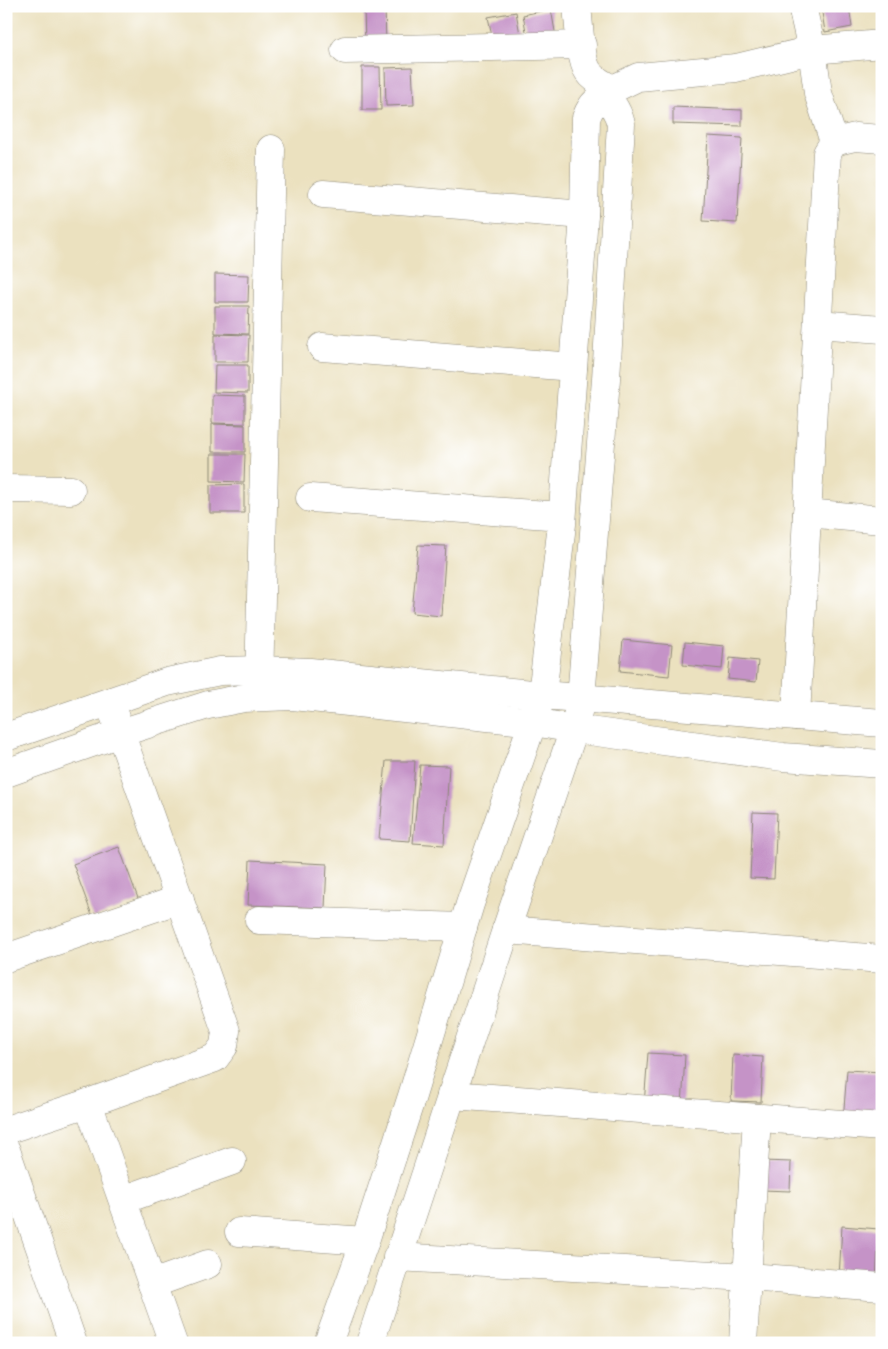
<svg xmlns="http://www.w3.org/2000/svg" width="888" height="1349" font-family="'Comic Neue',sans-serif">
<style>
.building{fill:#c593c7}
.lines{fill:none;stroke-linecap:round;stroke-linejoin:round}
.minor-casing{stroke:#8b8675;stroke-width:29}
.minor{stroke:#fff;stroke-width:28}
</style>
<rect width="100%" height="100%" fill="#fff"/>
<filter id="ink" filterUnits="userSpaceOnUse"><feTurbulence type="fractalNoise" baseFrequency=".02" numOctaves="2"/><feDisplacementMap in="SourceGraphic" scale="10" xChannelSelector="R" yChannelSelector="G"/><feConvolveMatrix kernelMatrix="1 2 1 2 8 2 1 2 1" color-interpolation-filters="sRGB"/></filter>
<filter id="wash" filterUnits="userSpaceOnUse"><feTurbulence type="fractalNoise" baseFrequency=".0096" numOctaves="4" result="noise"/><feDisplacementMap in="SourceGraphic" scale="20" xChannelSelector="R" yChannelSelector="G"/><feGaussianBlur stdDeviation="1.12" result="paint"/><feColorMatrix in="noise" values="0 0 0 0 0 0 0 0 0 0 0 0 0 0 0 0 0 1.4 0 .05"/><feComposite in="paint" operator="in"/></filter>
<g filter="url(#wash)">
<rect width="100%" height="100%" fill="#ebe1bf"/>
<g id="blocks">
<g class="building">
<path d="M364 6H385L386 45 365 46Z"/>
<path d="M821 6H849L852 27 825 32Z"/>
<path d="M551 9 556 37 528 42 523 15Z"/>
<path d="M516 12 521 40 494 45 488 17Z"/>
<path d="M362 67H380L381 110H362Z"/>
<path d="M412 67 414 105 386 106 385 68Z"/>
<path d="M673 107 742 110V126L673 124Z"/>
<path d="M708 136 742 138 737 223 703 221Z"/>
<path d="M215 274 249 275 248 302H215Z"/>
<path d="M215 306H249L248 334 215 333Z"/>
<path d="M215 334 249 335 248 362H215Z"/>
<path d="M215 365H248V393L214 392Z"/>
<path d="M212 395 245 396V424L212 423Z"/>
<path d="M212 424 245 425V452H212Z"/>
<path d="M211 454H245L244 482 211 481Z"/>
<path d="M244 484V513H210V485Z"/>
<path d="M418 545 446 546 441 616 412 613Z"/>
<path d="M623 640 672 645 669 676 620 671Z"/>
<path d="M685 642 724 646 722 669 683 665Z"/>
<path d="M730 658 758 661 756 682 728 679Z"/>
<path d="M386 761H415L410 841 379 839Z"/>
<path d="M420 765 449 766 444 845 413 843Z"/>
<path d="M753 812 777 813 774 879 750 878Z"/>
<path d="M119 847 139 901 93 918 73 864Z"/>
<path d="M250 860 327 864 325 908 248 905Z"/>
<path d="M648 1053 685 1055 682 1107 644 1105Z"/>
<path d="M733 1055 763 1057 761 1102 731 1101Z"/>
<path d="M847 1070 882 1072 880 1124 843 1121Z"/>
<path d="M762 1161 791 1162 790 1191 762 1190Z"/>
<path d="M842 1226 879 1229 876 1281 839 1278Z"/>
</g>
</g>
</g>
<g filter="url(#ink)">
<use href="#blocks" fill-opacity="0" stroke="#8b8675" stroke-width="1"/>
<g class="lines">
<g class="minor-casing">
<g id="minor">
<path d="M577 6C579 22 580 59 588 71 594 80 604 85 613 89"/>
<path d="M802 6 812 50 818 93 834 142"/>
<path d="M345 50 582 45"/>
<path d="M604 99 613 89 638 77 736 68 812 50 882 44"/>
<path d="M323 194 584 215"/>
<path d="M818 324 882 329"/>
<path d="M322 347 573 367"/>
<path d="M6 489 71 490"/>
<path d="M310 498 562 516"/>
<path d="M807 513 882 520"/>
<path d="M259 687 271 149"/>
<path d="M796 716 827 153 834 142 855 137 882 139"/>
<path d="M6 737 167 682 220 671 260 670 310 672 542 695 882 723"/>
<path d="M6 773 120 733 208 705 244 698 293 696 534 722 574 729 783 757 882 764"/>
<path d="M259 920 463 927"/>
<path d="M506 930 882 959"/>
<path d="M6 958 180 899"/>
<path d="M451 1095 882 1127"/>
<path d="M88 1103 173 1343"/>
<path d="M6 1130 88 1103 215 1058 224 1046 226 1031 114 715"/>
<path d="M6 1150 73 1343"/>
<path d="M123 1200 232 1161"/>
<path d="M239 1232 365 1241"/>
<path d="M397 1257 748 1277 882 1287"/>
<path d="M152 1284 208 1264"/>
<path d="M328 1343 365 1241 412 1096 470 904 542 695 562 524 584 215 586 118C598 87 614 98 621 124L606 379 581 699 574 729 506 930 370 1343"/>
<path d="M743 1343 757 1118"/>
</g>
</g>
<use href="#minor" class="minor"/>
</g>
</g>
<rect width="888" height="1349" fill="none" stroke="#fff" stroke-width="25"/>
</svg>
